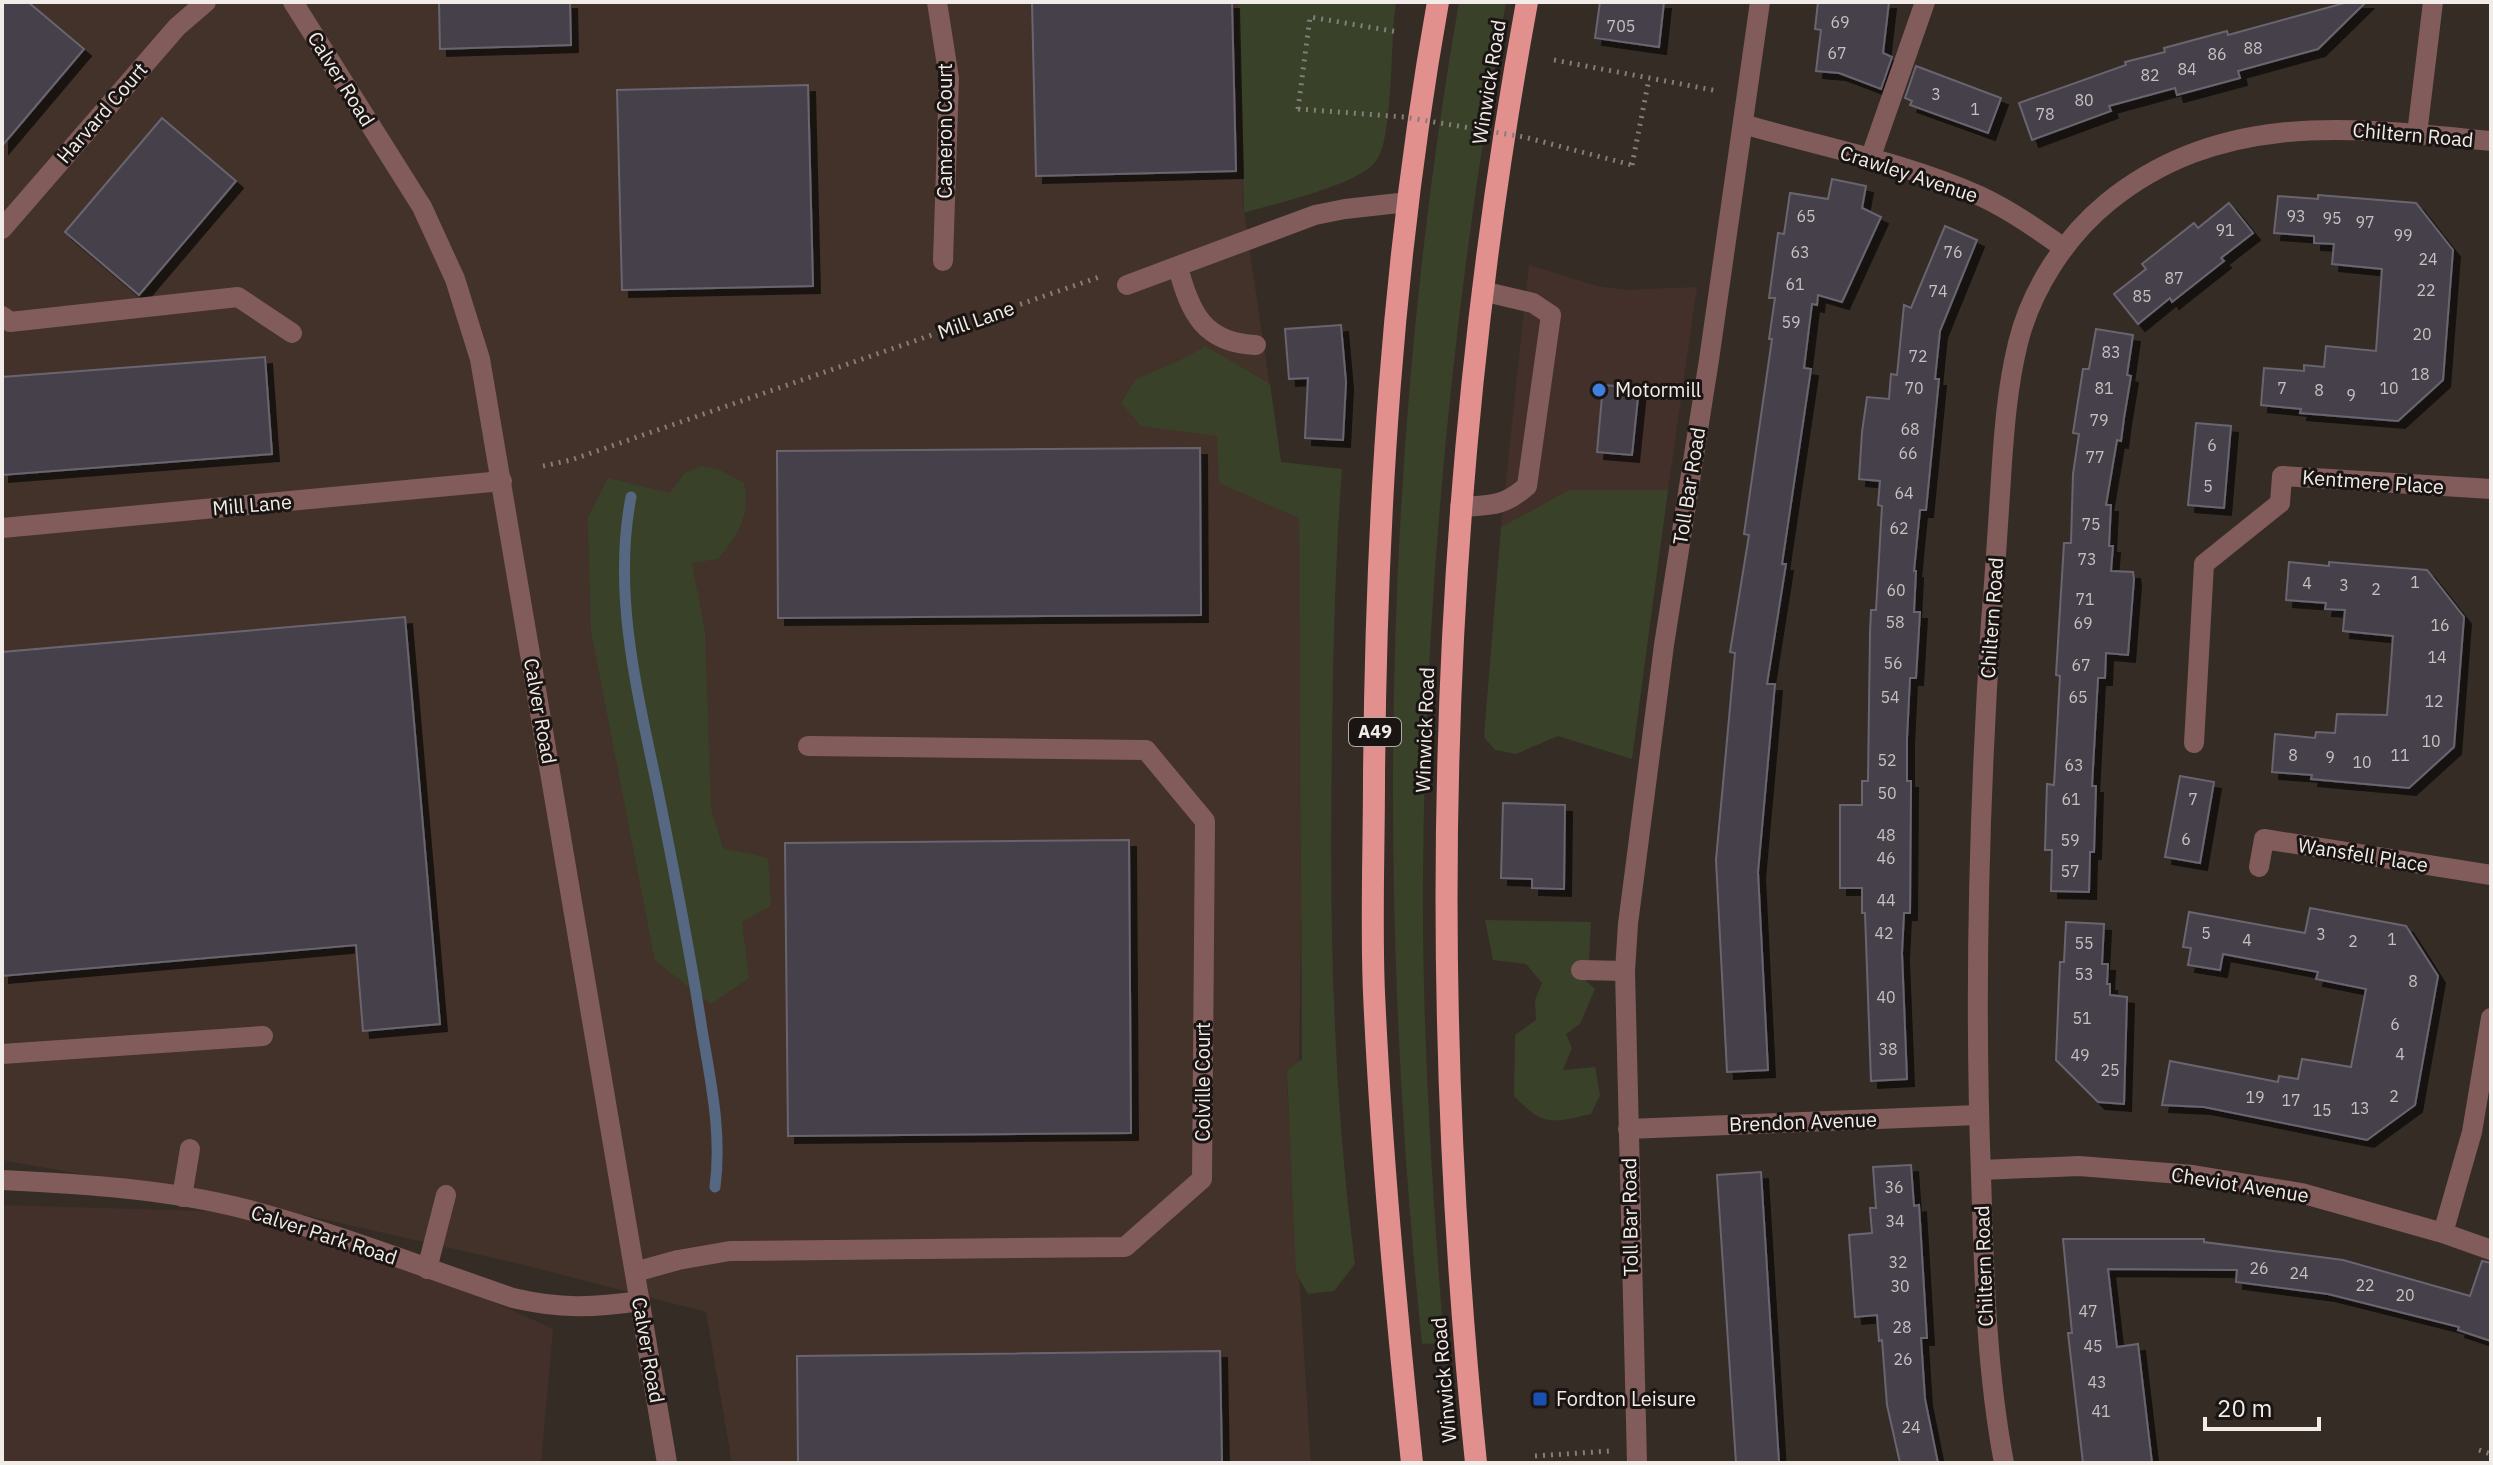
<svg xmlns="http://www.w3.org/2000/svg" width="2493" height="1465" font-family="'IBM Plex Sans',sans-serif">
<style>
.commercial{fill:#44302a}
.built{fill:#42322a}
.green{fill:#394129}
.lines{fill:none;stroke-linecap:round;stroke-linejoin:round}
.stream{stroke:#556781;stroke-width:11}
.building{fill:#444049;stroke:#69656f;stroke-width:2;filter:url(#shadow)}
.path{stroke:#857d78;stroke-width:5;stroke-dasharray:2 6;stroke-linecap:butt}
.service{stroke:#815c5b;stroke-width:20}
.minor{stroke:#815c5b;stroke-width:20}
.tertiary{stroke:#815c5b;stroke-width:20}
.trunk{stroke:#e2908e;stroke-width:22}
.path-bridge{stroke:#857d78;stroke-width:5;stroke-dasharray:2 6;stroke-linecap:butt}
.shop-dot{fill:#3f7fe0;stroke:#1a1513;stroke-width:3}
.transit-dot{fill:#1a4fb4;stroke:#1a1513;stroke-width:3}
.labels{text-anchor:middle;stroke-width:6;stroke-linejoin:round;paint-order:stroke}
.number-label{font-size:16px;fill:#c6c1c0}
.shield{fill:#1a1513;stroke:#b1aca8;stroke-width:2}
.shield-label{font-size:18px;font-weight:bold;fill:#f2ece8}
.street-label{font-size:20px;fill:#f2ece8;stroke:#1a1513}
.poi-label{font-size:20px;fill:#f2ece8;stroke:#1a1513;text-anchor:start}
</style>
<defs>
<filter id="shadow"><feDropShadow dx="7" dy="7" stdDeviation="0" flood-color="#0009"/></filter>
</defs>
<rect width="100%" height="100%" fill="#352c26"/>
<g class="commercial">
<path d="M1529 265 1597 286 1626 290 1697 287 1668 490H1569L1501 527Z"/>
<path d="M2 1205 301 1214 553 1329 541 1463H2Z"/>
</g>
<path class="built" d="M2 2H1238L1243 205 1281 462 1306 501 1299 1073 1287 1082 1311 1463H732L706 1312 516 1263 301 1214 2 1160Z"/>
<g class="green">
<path d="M1238 2H1396C1390 37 1394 139 1376 161 1357 186 1276 203 1244 213Z"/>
<path d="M1459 2H1506C1455 291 1425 583 1423 877 1422 1033 1432 1188 1444 1343L1422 1344C1376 899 1382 444 1459 2Z"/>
<path d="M1205 346 1270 384 1281 462 1342 469C1335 562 1333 655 1332 748 1329 921 1333 1093 1355 1264L1334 1291 1308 1294 1296 1273 1287 1071 1302 1059 1299 518 1219 483 1217 436 1141 426 1121 403 1136 379 1189 356Z"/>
<path d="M701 466 718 469 744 483C750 516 739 534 718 559L692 563 705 632 711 808 723 848 768 858 771 906 742 922 749 978 711 1004 655 961 591 631 588 517 608 478 670 493 684 474Z"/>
<path d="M1569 490H1668L1632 759 1558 736 1516 754 1495 750 1484 737 1501 527Z"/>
<path d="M1485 920 1591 922 1589 960 1573 969 1595 989 1580 1024 1566 1034 1572 1048 1563 1070 1595 1067 1600 1095 1591 1114C1551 1123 1544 1127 1514 1096L1515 1035 1536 1020 1535 1000 1542 983 1526 964 1493 960Z"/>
</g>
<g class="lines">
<path class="stream" d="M631 497C612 595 638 695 658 791 674 871 690 950 702 1030 711 1083 722 1134 715 1187"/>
</g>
<g class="building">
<path d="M2 2H28L84 49 2 146Z"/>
<path d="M439 2H570L571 45 440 49Z"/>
<path d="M1032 2H1232L1236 171 1036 176Z"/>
<path d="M1600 2H1664L1659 47 1595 38Z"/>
<path d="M1818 2H1889L1883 53 1892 57 1881 89 1839 73 1816 71 1821 30 1815 29Z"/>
<path d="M2348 2H2366L2318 49 2238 71 2240 78 2177 95 2175 88 2109 106 2111 111 2032 140 2019 103 2126 65 2125 62 2165 52 2164 48 2227 31 2228 35Z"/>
<path d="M1916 66 2001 98 1988 133 1910 105 1912 101 1905 98Z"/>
<path d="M808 85 813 286 622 290 617 90Z"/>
<path d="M162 118 236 181 139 295 65 232Z"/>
<path d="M1832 179 1866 186 1862 208 1881 217 1842 302 1818 295 1817 305 1812 304 1804 368 1811 369 1782 564H1786L1767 684H1775L1758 872 1768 1070 1727 1072 1716 860 1735 653 1730 652 1749 535 1744 534 1772 339H1769L1775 298H1769L1778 233 1784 234 1790 193 1828 199Z"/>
<path d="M2318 195 2416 203 2453 250 2443 380 2398 421 2300 413 2301 409 2261 405 2264 368 2304 371V365L2324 367 2326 346 2376 351 2382 269 2332 264 2334 244 2314 243V236L2274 233 2278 196 2318 199Z"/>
<path d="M2229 203 2253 233 2221 258 2224 261 2172 302 2170 298 2138 324 2114 294 2146 269 2142 264 2194 223 2198 228Z"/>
<path d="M1945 226 1977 240 1940 331 1935 379H1939L1926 510H1920L1914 571H1916L1914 612H1920L1916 678H1910L1907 738V781H1911L1910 913H1904L1902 953 1907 1079 1871 1081 1865 913H1862V888H1840V805H1862V781H1868L1870 633 1871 610H1876L1882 506 1878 505 1880 481 1859 479 1862 432 1867 397 1889 399 1891 374 1897 375 1904 305 1911 308Z"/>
<path d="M1341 325 1346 382 1343 440 1305 438 1308 378 1289 379 1285 329Z"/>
<path d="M2096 329 2133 335 2127 375 2131 376 2124 418 2121 441 2117 440 2106 505H2111L2109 546H2113L2111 571 2133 572 2134 579 2128 655 2106 653 2105 678H2098L2092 786H2096L2094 852H2090L2089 892 2051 891 2052 850H2045L2047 784 2054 785 2060 676 2056 675 2064 543H2071L2073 474 2079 434 2073 433 2083 369H2089Z"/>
<path d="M265 357 272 454 2 475V377Z"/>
<path d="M1603 385 1639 388 1632 455 1597 452Z"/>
<path d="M2196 423 2231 426 2224 508 2188 505Z"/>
<path d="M1200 448 1201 615 778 618 777 451Z"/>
<path d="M2289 562 2329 566V562L2427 570 2464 617 2454 747 2409 788 2311 779 2312 775 2272 772 2275 734 2315 738 2316 732 2335 733 2337 714 2387 715 2390 677 2393 636 2343 631 2345 610 2325 609 2326 603 2286 600Z"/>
<path d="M405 617 440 1024 363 1031 356 945 2 976V652Z"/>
<path d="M2180 776 2214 782 2200 863 2165 857Z"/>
<path d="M1503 803 1565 805 1564 889 1532 888V879L1501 878Z"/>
<path d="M1129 840 1131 1133 788 1136 785 843Z"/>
<path d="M2310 908 2406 926 2438 976 2415 1105 2367 1140 2204 1107 2162 1105 2170 1061 2278 1082 2279 1076 2298 1079 2302 1059 2351 1067 2366 989 2316 979 2318 972 2223 954 2220 970 2188 965 2191 948 2183 947 2189 912 2305 933Z"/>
<path d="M2066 922 2104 924 2102 964H2108L2107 984H2110V995L2127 997 2124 1104 2098 1102 2056 1060 2060 962H2064Z"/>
<path d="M1911 1165 1914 1206 1919 1205 1927 1338H1921L1925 1399 1938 1463H1900L1887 1405 1882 1340 1879 1341 1877 1315 1855 1317 1849 1235 1872 1233 1870 1208H1876L1873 1167Z"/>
<path d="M1761 1172 1779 1463H1736L1717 1175Z"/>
<path d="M2063 1239H2204V1242L2343 1260 2470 1296 2482 1261 2491 1263V1341L2458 1330 2459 1327 2328 1294 2236 1282 2237 1270 2108 1269 2117 1347 2138 1344 2152 1463H2083L2068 1333H2072Z"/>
<path d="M1220 1351 1222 1463H798L797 1356Z"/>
</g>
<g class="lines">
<g class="path">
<path d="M1554 60 1718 91"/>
<path d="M1298 109 1310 17 1398 32"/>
<path d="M1632 165 1649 79"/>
<path d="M543 466 571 460 1102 276"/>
<path d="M2479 1450 2491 1454"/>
<path d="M1535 1456 1610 1451"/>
</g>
<g class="service">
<path d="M937 2 949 78 943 261"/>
<path d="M1870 159 1925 2"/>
<path d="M2 229 177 27 206 2"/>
<path d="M1178 267C1190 313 1204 343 1256 345"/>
<path d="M2 316 10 322 238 297 292 333"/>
<path d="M1460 507C1491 505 1503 507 1527 486L1551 315 1533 303 1482 291"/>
<path d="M2194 743 2204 564 2280 503"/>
<path d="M2 1054 263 1036"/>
<path d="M182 1197 190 1149"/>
<path d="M427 1269 446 1195"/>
<path d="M635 1272 678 1260 730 1251 1125 1247 1202 1179 1205 821 1146 750 808 746"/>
</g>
<g class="minor">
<path d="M1743 124C1821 147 1905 162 1980 196 2010 210 2037 229 2064 248"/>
<path d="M2417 134 2433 2"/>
<path d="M1127 285 1315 215 1345 209 1408 202"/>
<path d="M2280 503 2282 476 2491 489"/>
<path d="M2259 867 2264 839 2491 875"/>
<path d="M1581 970 1625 971"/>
<path d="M1628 1129 1978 1115"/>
<path d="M1981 1170 2079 1166 2193 1175 2301 1193 2443 1233 2491 1250"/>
<path d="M2 1180C83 1184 167 1189 245 1209 336 1233 425 1268 513 1298 560 1309 593 1308 640 1301"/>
<path d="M2443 1233 2472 1132 2491 1018"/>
<path d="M1637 1463 1625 971 1628 924 1664 645 1709 360 1760 2"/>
<path d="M2004 1463C1986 1368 1984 1271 1981 1175 1974 991 1979 806 1991 622 1995 574 1998 526 2001 478 2004 432 2007 388 2018 343 2031 290 2065 237 2108 202 2223 109 2355 128 2491 141"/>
</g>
<g class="tertiary">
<path d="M293 2 422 207 455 279 480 359 667 1463"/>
<path d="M2 528 502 481"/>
</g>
<g class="trunk">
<path d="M1412 1463C1396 1307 1381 1150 1374 993 1371 922 1374 850 1374 779 1376 519 1392 258 1438 2"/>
<path d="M1476 1463C1426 976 1438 484 1527 2"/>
</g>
<path class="path-bridge" d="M1298 109 1404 117 1524 137 1632 165"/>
</g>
<circle class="shop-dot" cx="1599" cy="390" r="8"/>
<rect class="transit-dot" x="1532" y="1391" width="16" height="16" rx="4"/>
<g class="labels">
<g class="number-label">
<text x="1840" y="28">69</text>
<text x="1621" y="32">705</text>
<text x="2253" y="54">88</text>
<text x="1837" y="59">67</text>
<text x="2217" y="60">86</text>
<text x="2187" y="75">84</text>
<text x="2150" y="81">82</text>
<text x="1936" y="100">3</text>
<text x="2084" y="106">80</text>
<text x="1975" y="115">1</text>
<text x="2045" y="120">78</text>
<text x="1806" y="222">65</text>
<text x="2296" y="222">93</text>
<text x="2332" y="224">95</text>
<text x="2365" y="228">97</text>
<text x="2225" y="236">91</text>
<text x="2403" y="241">99</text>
<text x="1800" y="258">63</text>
<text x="1953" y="258">76</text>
<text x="2428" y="265">24</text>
<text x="2174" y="284">87</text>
<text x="1795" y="290">61</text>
<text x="2426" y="296">22</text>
<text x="1938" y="297">74</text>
<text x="2142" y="302">85</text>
<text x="1791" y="328">59</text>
<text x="2422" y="340">20</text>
<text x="2111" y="358">83</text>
<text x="1918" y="362">72</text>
<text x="2420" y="380">18</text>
<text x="1914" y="394">70</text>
<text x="2104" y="394">81</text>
<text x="2282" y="394">7</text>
<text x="2389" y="394">10</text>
<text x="2319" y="396">8</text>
<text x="2351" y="401">9</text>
<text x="2099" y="426">79</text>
<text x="1910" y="435">68</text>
<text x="2212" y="451">6</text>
<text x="1908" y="459">66</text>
<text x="2095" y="463">77</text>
<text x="2208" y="492">5</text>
<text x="1904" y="499">64</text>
<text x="2091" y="530">75</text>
<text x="1899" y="534">62</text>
<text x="2087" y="565">73</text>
<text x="2415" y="588">1</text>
<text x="2307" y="589">4</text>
<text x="2344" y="591">3</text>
<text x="2376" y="595">2</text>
<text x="1896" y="596">60</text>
<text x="2085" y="605">71</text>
<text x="1895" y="628">58</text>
<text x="2083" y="629">69</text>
<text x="2440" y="631">16</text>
<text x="2437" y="663">14</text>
<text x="1893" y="669">56</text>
<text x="2081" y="671">67</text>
<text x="1890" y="703">54</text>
<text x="2078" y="703">65</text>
<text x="2434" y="707">12</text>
<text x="2431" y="747">10</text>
<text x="2293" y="761">8</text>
<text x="2400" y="761">11</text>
<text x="2330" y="763">9</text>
<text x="1887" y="766">52</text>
<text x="2362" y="768">10</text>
<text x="2074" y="771">63</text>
<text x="1887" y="799">50</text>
<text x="2071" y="805">61</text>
<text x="2193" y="805">7</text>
<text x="1886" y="841">48</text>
<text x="2186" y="845">6</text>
<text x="2070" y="846">59</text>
<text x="1886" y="864">46</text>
<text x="2070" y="877">57</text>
<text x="1886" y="906">44</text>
<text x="1884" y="939">42</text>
<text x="2206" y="939">5</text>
<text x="2321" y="940">3</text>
<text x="2392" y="945">1</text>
<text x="2247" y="946">4</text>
<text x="2353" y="947">2</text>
<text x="2084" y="949">55</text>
<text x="2084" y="980">53</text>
<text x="2413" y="987">8</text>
<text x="1886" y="1003">40</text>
<text x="2082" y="1024">51</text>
<text x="2395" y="1030">6</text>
<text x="1888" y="1055">38</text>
<text x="2400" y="1060">4</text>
<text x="2080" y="1061">49</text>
<text x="2110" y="1076">25</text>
<text x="2394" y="1102">2</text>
<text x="2255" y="1103">19</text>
<text x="2291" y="1106">17</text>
<text x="2360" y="1114">13</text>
<text x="2322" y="1116">15</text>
<text x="1894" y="1193">36</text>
<text x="1895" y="1227">34</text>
<text x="1898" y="1268">32</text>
<text x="2259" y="1274">26</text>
<text x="2299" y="1279">24</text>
<text x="2365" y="1291">22</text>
<text x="1900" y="1292">30</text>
<text x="2405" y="1301">20</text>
<text x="2088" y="1317">47</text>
<text x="1902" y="1333">28</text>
<text x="2093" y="1352">45</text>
<text x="1903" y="1365">26</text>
<text x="2097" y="1388">43</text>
<text x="2101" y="1417">41</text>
<text x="1911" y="1433">24</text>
</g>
<rect class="shield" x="1349" y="718" width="52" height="28" rx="6"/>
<g class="shield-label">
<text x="1375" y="738">A49</text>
</g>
<g class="street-label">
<text transform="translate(341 79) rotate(58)" y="7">Calver Road</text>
<text transform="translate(1489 82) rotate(-81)" y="7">Winwick Road</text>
<text transform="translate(102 113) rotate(-49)" y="7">Harvard Court</text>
<text transform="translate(945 131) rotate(-90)" y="7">Cameron Court</text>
<text transform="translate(2413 135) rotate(5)" y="7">Chiltern Road</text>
<text transform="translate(1909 174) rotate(18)" y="7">Crawley Avenue</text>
<text transform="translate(976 320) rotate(-19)" y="7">Mill Lane</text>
<text transform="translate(2373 482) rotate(4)" y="7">Kentmere Place</text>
<text transform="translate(1689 486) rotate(-81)" y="7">Toll Bar Road</text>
<text transform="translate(252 505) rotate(-5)" y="7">Mill Lane</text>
<text transform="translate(1992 618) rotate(-86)" y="7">Chiltern Road</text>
<text transform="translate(540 711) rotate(80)" y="7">Calver Road</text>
<text transform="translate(1425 730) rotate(-88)" y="7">Winwick Road</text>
<text transform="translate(2363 855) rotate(9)" y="7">Wansfell Place</text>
<text transform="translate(1203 1082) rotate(-90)" y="7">Colville Court</text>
<text transform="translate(1803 1122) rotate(-2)" y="7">Brendon Avenue</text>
<text transform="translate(2240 1185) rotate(9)" y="7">Cheviot Avenue</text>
<text transform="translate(1630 1217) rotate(-91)" y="7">Toll Bar Road</text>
<text transform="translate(324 1235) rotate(18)" y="7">Calver Park Road</text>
<text transform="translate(1984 1266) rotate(-92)" y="7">Chiltern Road</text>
<text transform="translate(648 1350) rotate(80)" y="7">Calver Road</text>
<text transform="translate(1444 1380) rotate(-95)" y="7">Winwick Road</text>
</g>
<g class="poi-label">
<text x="1615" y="397">Motormill</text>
<text x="1556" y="1406">Fordton Leisure</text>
</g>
</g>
<rect width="2493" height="1465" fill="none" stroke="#f2ece8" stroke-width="8"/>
<path d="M2205 1417v12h114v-12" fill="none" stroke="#f2ece8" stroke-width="4"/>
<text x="2217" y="1417" font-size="24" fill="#f2ece8" stroke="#1a1513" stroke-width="6" paint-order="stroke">20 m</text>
</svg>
